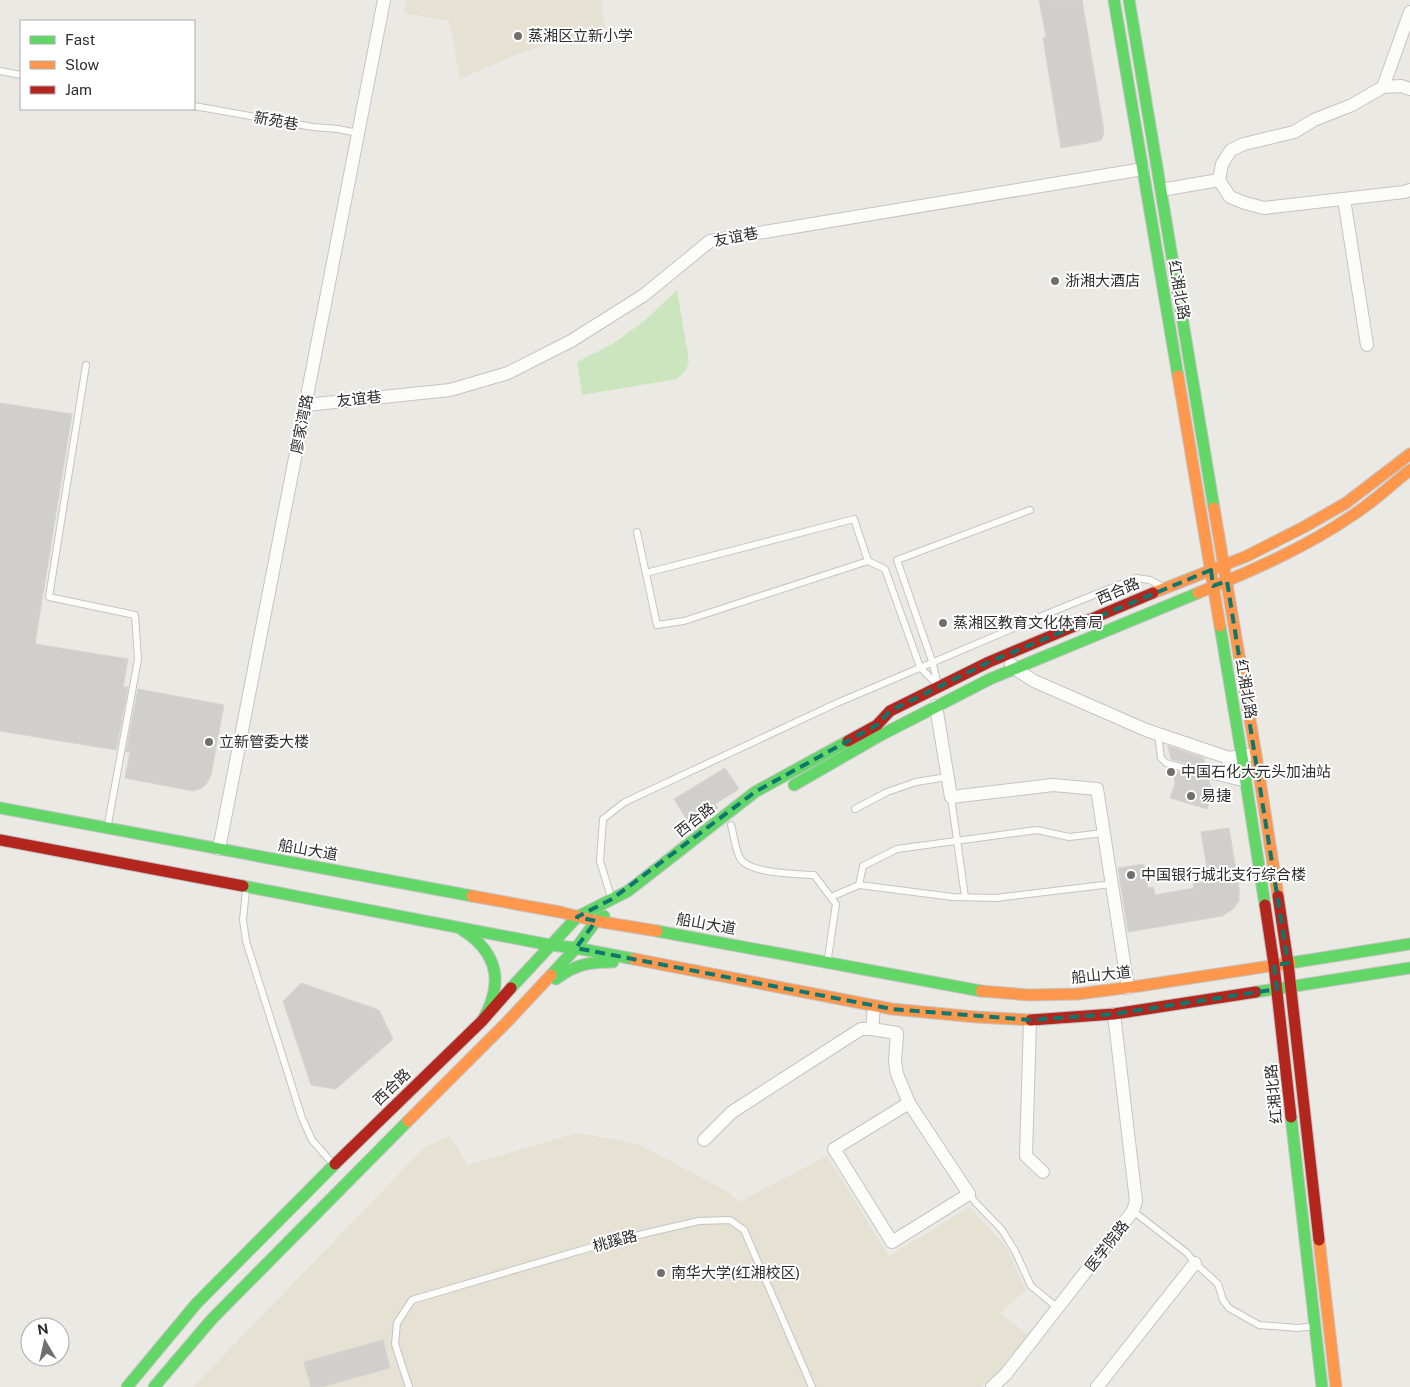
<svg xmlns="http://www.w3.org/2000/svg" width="1410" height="1387" font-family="'Public Sans','Noto Sans SC',sans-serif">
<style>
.education{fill:#e5e1d3}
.green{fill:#cbe6be}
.building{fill:#d0cfcb;stroke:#d6d4d0}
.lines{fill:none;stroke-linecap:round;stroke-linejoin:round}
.lane-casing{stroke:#c5c4c4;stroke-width:8}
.street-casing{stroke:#c5c4c4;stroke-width:14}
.fast-casing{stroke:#c5c4c4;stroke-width:13}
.slow-casing{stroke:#c5c4c4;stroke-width:13}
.jam-casing{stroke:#c5c4c4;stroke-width:13}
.lane{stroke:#fcfcfb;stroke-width:6}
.street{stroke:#fcfcfb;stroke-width:12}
.fast{stroke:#63d668;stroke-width:11}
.slow{stroke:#ff974d;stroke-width:11}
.jam{stroke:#b3261e;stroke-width:11}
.marked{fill:none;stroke:#0f766e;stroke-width:4;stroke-dasharray:10 6;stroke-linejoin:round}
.poi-dot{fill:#706f6d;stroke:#fff;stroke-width:2}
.labels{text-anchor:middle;stroke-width:4;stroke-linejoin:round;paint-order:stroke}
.poi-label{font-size:15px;fill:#2d2d2d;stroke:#fff;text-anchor:start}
.street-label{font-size:15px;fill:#2d2d2d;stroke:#fff}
</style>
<rect width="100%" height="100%" fill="#ebe9e4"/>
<g class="education">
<path d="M406 0H601L605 31 560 40 518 54 460 79 449 21 404 13Z"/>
<path d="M577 1133 623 1141 642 1146 730 1193 739 1202 827 1156 889 1256 970 1207 1006 1247 1026 1290 1000 1313 1028 1335 1000 1370 981 1387H193L425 1147 450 1136 468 1165Z"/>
</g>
<path class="green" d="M677 290 689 361 686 370 677 379 582 395 577 362 611 345 643 322Z"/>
<g class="building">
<path d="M1039 0H1082L1104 131 1102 139 1099 141 1061 148 1043 38 1046 37Z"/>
<path d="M0 403 72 414 35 644 128 659 123 687H128L116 750 0 731Z"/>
<path d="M138 689 224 705 211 775 207 783 202 788 193 791 125 778 130 752H126Z"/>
<path d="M1168 746 1204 758 1206 769 1171 759Z"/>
<path d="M725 768 739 789 715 804 718 808 715 810 690 825 674 799Z"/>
<path d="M1173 770 1209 780 1212 794 1207 809 1170 798 1175 783Z"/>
<path d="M1229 828 1239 888V901L1233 909 1222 916 1128 932 1118 868 1144 864 1148 888 1153 887 1155 895 1194 888 1193 884 1209 881 1201 832Z"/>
<path d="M301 983 379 1010 393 1039 336 1089 311 1085 283 1001Z"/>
<path d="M383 1340 390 1368 321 1387H311L304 1362Z"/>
</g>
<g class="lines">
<g class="lane-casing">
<g id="lane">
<path d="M0 71 21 75"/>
<path d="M194 106 313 127 338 129 358 133"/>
<path d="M86 365 49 597 135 615 138 659 108 824"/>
<path d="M637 532 657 625 684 621 868 561 885 569 920 667 938 686"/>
<path d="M646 573 854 519 868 561"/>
<path d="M938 686 933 664 897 560 1030 510"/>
<path d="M1158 734 1161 758 1166 763 1210 775 1222 770 1229 758"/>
<path d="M1210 775 1243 783"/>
<path d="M951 797 965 897"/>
<path d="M855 809 887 792 916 782 947 777"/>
<path d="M731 825C734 835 735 849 740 858 749 874 797 874 814 875L836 904 828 958"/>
<path d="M859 885 863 866 897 849 1037 830 1069 837 1104 833"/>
<path d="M246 890 243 920 246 941 302 1118 312 1140 333 1164"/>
<path d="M611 897 600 861 603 819 625 802 837 703 1054 611 1136 578 1150 580 1161 586"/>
<path d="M831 897 859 885 953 897 996 898 1112 884"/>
<path d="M969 1194 976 1203 1002 1230 1015 1251 1031 1286 1058 1308"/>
<path d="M1133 1211 1187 1253 1195 1263 1218 1284 1223 1300 1229 1308 1259 1325 1298 1328 1315 1326"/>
<path d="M409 1387 395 1344 397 1323 412 1300 592 1247 651 1232 699 1221 730 1220 744 1230 812 1387"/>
</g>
</g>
<g class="street-casing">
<g id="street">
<path d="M1383 87 1401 86 1410 89"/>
<path d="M1219 180 1230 197 1245 203 1264 208 1404 192 1410 190"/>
<path d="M1161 190 1219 180 1222 164 1231 150 1244 144 1294 132 1314 120 1352 105 1383 87 1410 12"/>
<path d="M1344 199 1367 345"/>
<path d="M306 405 450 390 508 373 571 341 644 295 710 241 1143 169"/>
<path d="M1011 664 1014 668 1034 681 1146 730 1229 758 1250 755"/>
<path d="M936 706 951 797 1053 785 1097 789 1128 988"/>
<path d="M219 849 384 0"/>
<path d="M874 1006 872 1029 897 1033 895 1062 897 1074 909 1103 969 1194 892 1242 834 1149 909 1103"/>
<path d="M1030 1020 1026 1156 1043 1172"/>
<path d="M704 1140 732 1112 861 1029H872"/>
<path d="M992 1387 1006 1374 1133 1211 1136 1201 1114 1014"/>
<path d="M1097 1387 1195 1263"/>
</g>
</g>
<g class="fast-casing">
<g id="fast">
<path d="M1114 0 1178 376"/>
<path d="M1129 0 1214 508"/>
<path d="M1220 626 1242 757 1265 905"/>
<path d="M794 785 881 735 990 679 1198 593"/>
<path d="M0 808 472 896"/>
<path d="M243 886 550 945 576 948 634 959"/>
<path d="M461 929C487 945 502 968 492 999 490 1007 486 1014 482 1021"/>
<path d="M657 931 981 991"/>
<path d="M1290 963 1410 944"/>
<path d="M551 975 576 948 596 921 604 916"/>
<path d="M556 979C575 964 590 962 613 962"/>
<path d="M511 988 577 917 628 891 755 792 848 741"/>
<path d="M1256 992 1410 968"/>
<path d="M1291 1117 1322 1387"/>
<path d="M127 1387 196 1304 335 1164"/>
<path d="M154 1387 212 1319 408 1121"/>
</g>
</g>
<g class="slow-casing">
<g id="slow">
<path d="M1178 376 1220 626"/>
<path d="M1214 508 1256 755 1278 896"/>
<path d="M1153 593 1247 556 1304 527 1346 503 1410 454"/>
<path d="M1198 593C1251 571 1305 548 1353 515 1373 502 1391 485 1410 470"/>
<path d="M472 896 560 912 596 921 657 931"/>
<path d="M634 959 892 1009 976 1017 1031 1020"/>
<path d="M981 991 1029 995 1078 994 1139 986 1290 963"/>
<path d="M408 1121 507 1022 551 975"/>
<path d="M1319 1240 1336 1387"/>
</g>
</g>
<g class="jam-casing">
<g id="jam">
<path d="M848 741 877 725 890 711 989 662 1153 593"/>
<path d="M0 840 243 886"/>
<path d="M1278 896 1288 963 1319 1240"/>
<path d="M1265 905 1274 965 1291 1117"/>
<path d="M1031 1020 1114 1014 1256 992"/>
<path d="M335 1164 482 1021 511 988"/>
</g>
</g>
<use href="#lane" class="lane"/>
<use href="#street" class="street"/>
<use href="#fast" class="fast"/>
<use href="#slow" class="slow"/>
<use href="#jam" class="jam"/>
</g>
<path class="marked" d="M1211 570 1213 586 1227 581 1288 963 1274 965 1277 989 1114 1014 1030 1020 892 1009 576 948 596 921 577 917 612 899 755 792 877 725 890 711 989 662Z"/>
<g class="poi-dot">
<circle cx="518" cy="36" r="5"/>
<circle cx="1055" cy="281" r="5"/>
<circle cx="943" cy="623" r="5"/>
<circle cx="209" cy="742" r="5"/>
<circle cx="1171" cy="772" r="5"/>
<circle cx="1191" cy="796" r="5"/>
<circle cx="1131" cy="875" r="5"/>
<circle cx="661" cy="1273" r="5"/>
</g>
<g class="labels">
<g class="poi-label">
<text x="528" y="41">蒸湘区立新小学</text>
<text x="1065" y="286">浙湘大酒店</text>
<text x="953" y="628">蒸湘区教育文化体育局</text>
<text x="219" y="747">立新管委大楼</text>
<text x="1181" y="777">中国石化大元头加油站</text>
<text x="1201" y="801">易捷</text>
<text x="1141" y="880">中国银行城北支行综合楼</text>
<text x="671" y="1278">南华大学(红湘校区)</text>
</g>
<g class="street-label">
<text transform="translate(276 121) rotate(10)" y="5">新苑巷</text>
<text transform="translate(736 237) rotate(-11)" y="5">友谊巷</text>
<text transform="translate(1179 290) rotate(80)" y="5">红湘北路</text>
<text transform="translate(359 399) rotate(-6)" y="5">友谊巷</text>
<text transform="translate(302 424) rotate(-79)" y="5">廖家湾路</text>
<text transform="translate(1118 591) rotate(-23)" y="5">西合路</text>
<text transform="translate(1246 689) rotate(80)" y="5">红湘北路</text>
<text transform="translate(695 820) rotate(-38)" y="5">西合路</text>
<text transform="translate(308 850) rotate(10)" y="5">船山大道</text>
<text transform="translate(706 924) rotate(10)" y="5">船山大道</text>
<text transform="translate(1101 975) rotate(-6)" y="5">船山大道</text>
<text transform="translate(392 1087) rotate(-44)" y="5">西合路</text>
<text transform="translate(1274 1094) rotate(-96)" y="5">红湘北路</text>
<text transform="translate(615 1241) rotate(-15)" y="5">桃蹊路</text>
<text transform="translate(1107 1246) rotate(-52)" y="5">医学院路</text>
</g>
</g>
<rect x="20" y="20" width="175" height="90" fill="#ffffff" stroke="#ababab"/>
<rect x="30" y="36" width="25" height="8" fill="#63d668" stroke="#ababab"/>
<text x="65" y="45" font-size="15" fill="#2d2d2d">Fast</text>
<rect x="30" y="61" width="25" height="8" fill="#ff974d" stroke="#ababab"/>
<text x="65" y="70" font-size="15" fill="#2d2d2d">Slow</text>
<rect x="30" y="86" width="25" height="8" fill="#b3261e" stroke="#ababab"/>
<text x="65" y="95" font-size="15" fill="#2d2d2d">Jam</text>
<g transform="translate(45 1342) rotate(351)"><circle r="24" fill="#ffffff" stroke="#ababab"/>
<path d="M0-4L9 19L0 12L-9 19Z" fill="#706f6d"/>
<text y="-8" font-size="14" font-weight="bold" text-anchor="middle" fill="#2d2d2d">N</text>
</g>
</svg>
